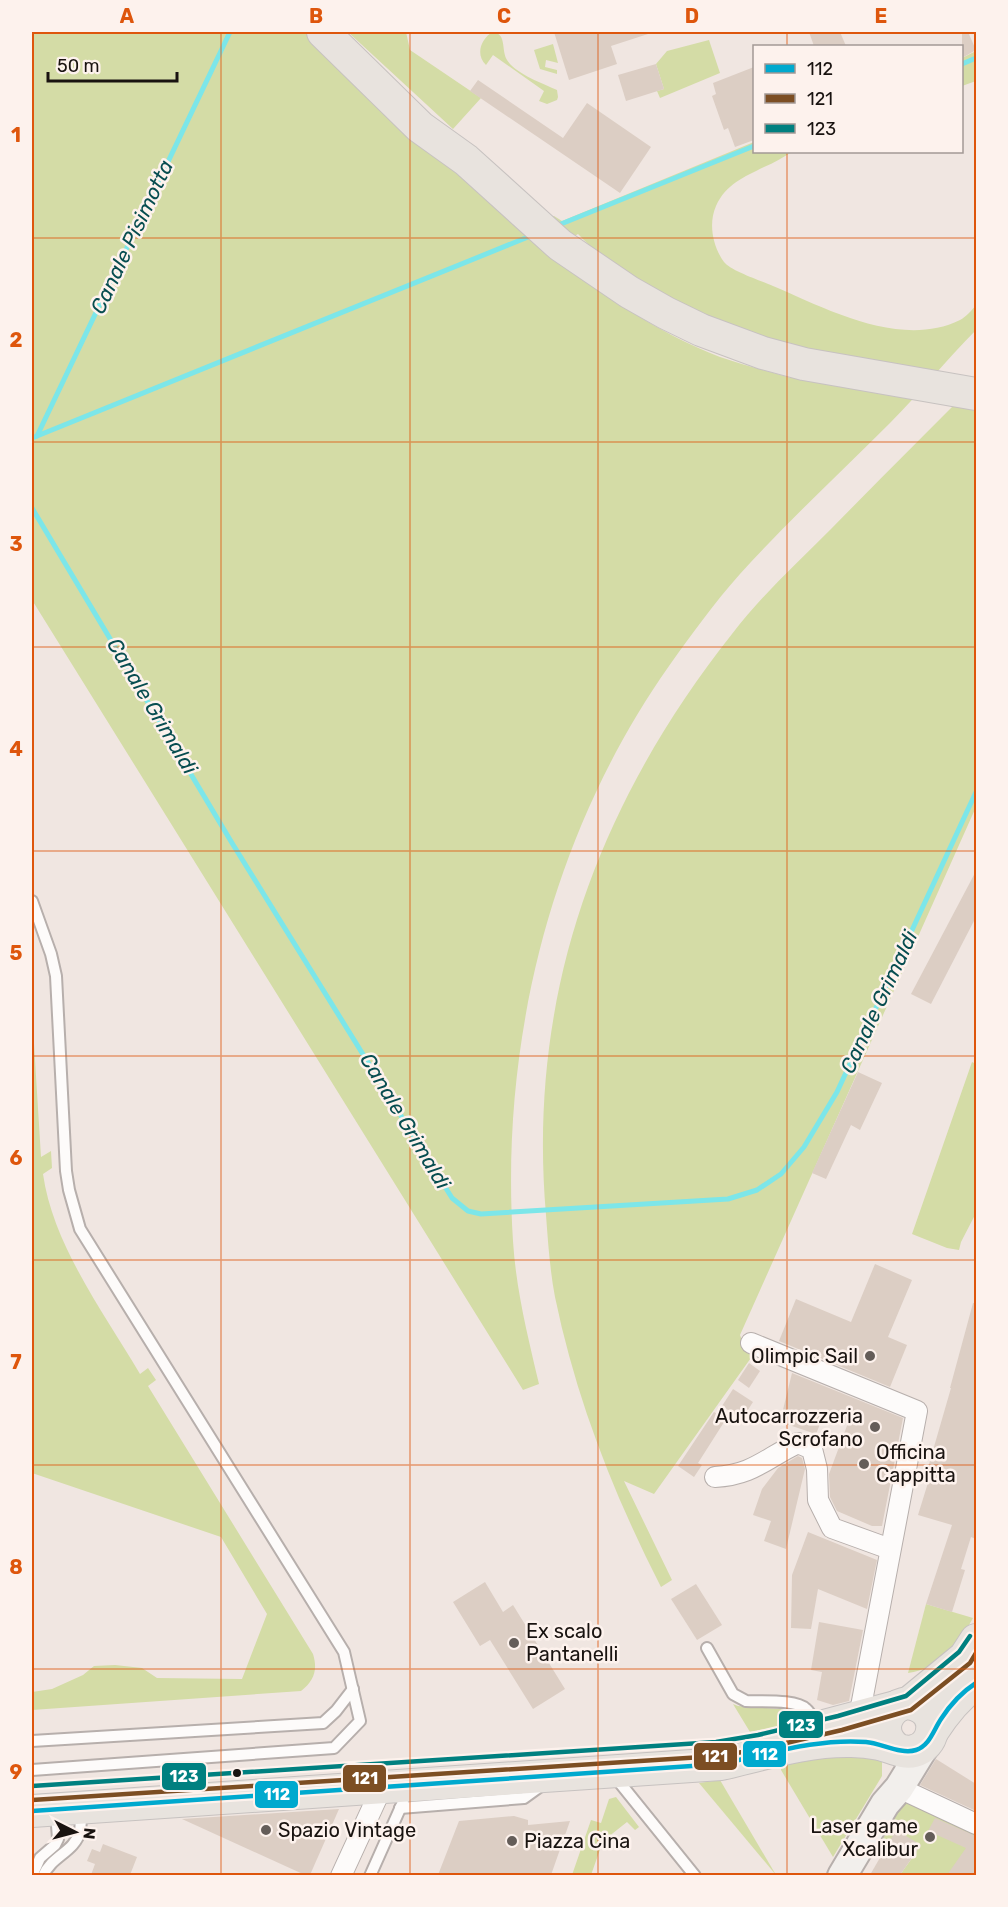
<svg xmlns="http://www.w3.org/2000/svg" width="1008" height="1907" font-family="Rubik,sans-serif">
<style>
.green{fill:#d4dca6;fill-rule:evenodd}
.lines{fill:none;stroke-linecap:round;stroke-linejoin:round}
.stream{stroke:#7ce6e9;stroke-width:5}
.building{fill:#dccec4}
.lane-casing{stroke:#b7afac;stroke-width:14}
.street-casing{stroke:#b7afac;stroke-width:22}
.secondary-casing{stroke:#b7afac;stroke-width:32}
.primary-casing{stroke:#c7c2c0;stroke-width:34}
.lane{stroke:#fdfbfa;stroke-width:10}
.street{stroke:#fdfbfa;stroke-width:20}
.secondary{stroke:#f2efec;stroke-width:28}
.primary{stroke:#e8e3de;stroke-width:32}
.bus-1-casing{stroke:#fdf2ed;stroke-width:9}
.bus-2-casing{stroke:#fdf2ed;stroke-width:9}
.bus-3-casing{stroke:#fdf2ed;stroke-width:9}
.bus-1{stroke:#00a9ce;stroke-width:4.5}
.bus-2{stroke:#7c4e23;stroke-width:4.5}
.bus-3{stroke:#008080;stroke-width:4.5}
.grid{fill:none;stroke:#de560c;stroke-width:1.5;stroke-opacity:0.55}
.poi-dot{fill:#645d59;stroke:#fdf2ed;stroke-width:2}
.bus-dot{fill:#191310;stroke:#fdf2ed;stroke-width:2}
.labels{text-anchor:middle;stroke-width:5;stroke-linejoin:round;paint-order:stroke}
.poi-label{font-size:20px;fill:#191310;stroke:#fdf2ed;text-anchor:start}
.water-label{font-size:21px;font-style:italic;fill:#074d50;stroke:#fdf2ed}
.line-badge{stroke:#fdf2ed;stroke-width:2}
.badge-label{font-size:16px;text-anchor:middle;font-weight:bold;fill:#fff}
.neatline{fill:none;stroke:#de560c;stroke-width:2}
.grid-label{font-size:20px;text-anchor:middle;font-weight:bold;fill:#de560c}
</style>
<rect width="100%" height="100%" fill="#f0e6e1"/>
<g class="green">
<path d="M32 32H308L516 224 521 231 554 216 562 221 754 142V152H792C783 157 774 163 764 167 744 177 726 184 716 206 708 224 713 247 724 262 731 271 762 281 773 286 827 309 901 349 960 320 966 317 972 310 976 305V330C946 360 920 393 890 423 840 473 787 522 740 574 715 602 691 635 669 666 552 832 500 1040 513 1241 516 1290 528 1337 539 1384L523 1390 32 600ZM578 234C589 245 600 257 612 266 669 306 748 338 816 350L791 378C767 371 743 365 720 357 657 333 601 293 547 253Z"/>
<path d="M348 32H406L410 50 481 98 453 129Z"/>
<path d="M493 32C507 34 501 50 507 60 516 74 542 83 557 90L558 97 557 100 547 104 539 101 544 91 493 55 486 65C475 55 481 38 493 32Z"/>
<path d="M709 40 720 73 660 98 657 91 664 89 656 64 667 51Z"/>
<path d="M553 44 558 63 546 60 545 67 557 70V74L540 69 534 50Z"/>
<path d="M976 51V81L962 86V58Z"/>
<path d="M976 383V398L968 409 976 411V807L740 1335 747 1353 753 1355 654 1494 624 1481 672 1580 661 1587C614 1495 576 1399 555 1297 550 1271 548 1242 546 1215 527 996 597 805 732 634 761 596 797 563 831 529 879 480 928 431 976 383Z"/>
<path d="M32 1011 41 1157 51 1151 52 1168 43 1174C53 1245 104 1313 140 1374L148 1368 156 1380 148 1386 313 1654C318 1670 314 1681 301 1691L32 1710V1692L52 1689 83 1675 94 1666 115 1665 142 1668 157 1678 242 1679 267 1614 221 1537 32 1473Z"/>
<path d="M972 1062 976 1064V1213L961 1242 959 1250 947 1248 912 1234Z"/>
<path d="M926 1604 973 1618C959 1644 939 1669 908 1673Z"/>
<path d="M733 1704 738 1706 793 1710 803 1716 802 1722 750 1732Z"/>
<path d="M854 1751 882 1761V1776L833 1857 781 1770V1760Z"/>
<path d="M720 1780 776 1875 699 1783Z"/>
<path d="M616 1797 639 1827 635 1830 627 1822 603 1841 591 1875H572L591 1820 601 1823 609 1799Z"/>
<path d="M904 1802 976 1834V1875H900L912 1858 882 1840Z"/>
</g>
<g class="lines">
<g class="stream">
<path d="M962 64 976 58"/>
<path d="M556 226 754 146"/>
<path d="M37 436 533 235"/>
<path d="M32 438 37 436 230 32"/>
<path d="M32 508 232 843 452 1198 468 1211 481 1214 728 1199 757 1190 781 1174 804 1147 837 1092 976 792"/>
</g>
</g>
<g class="building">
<path d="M554 32H647L648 34 611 46 617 64 569 80Z"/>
<path d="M809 32H840L846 46H814Z"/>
<path d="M962 32H968L976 50 962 58Z"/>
<path d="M656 64 664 89 626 101 618 75Z"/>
<path d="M754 67V140L735 147 728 128 724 130 712 96 716 94 713 83Z"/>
<path d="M478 80 563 138 587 103 651 147 620 193 470 91Z"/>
<path d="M976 871V917L931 1004 911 994Z"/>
<path d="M858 1072 882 1083 860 1130 851 1125 826 1179 812 1173Z"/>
<path d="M875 1264 912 1280 888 1337 907 1345 890 1387 779 1341 796 1299 851 1322Z"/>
<path d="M973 1303H976V1539L971 1537 961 1569 965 1570 952 1612 926 1604 952 1525 918 1515 931 1473 927 1471 951 1388H950Z"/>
<path d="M749 1363 760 1371 749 1388 738 1380Z"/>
<path d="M792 1373 903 1418 882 1526H872L837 1511 830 1497 829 1474 848 1423 824 1414 816 1434 780 1422Z"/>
<path d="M733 1389 753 1402 742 1419 722 1406Z"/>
<path d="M714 1412 726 1419 698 1463 702 1465 694 1477 678 1466Z"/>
<path d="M798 1456 802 1458 805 1469 786 1549 764 1541 771 1521 753 1515 762 1489 778 1468Z"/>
<path d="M808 1532 877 1560 867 1609 818 1589 811 1629 791 1628 792 1575Z"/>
<path d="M485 1582 503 1612 513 1605 565 1689 533 1709 490 1640 480 1646 453 1602Z"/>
<path d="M696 1584 722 1625 697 1640 671 1599Z"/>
<path d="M819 1622 863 1630 849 1701 833 1705 817 1700 822 1672 811 1670Z"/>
<path d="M936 1759 976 1784V1811L920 1785Z"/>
<path d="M339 1809 310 1875H305L182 1819Z"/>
<path d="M514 1816 528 1820V1825L570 1821 551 1875H438L459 1821Z"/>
<path d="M935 1818 976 1836V1875H947L966 1848 928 1831Z"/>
<path d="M896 1830 921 1845 900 1875H870Z"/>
<path d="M103 1844 137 1857 130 1875H91L95 1864 87 1861 92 1849 100 1852Z"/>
</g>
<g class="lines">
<g class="lane-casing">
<g id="lane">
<path d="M32 901 51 954 56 976 66 1171 69 1190 80 1229 344 1652 360 1721 334 1748 32 1770"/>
<path d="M707 1648 733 1694 746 1701C761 1702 796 1699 806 1709 811 1713 813 1719 816 1725"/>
<path d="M32 1741 323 1723 336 1711 353 1689"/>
<path d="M618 1774 620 1783 695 1876"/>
<path d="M400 1808 524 1798 542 1785"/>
<path d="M32 1876 40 1858 55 1845 58 1839 56 1812"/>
<path d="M43 1876C51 1856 75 1852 80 1831 81 1824 81 1817 81 1811"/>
<path d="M370 1876 403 1802"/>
</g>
</g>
<g class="street-casing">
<g id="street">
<path d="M751 1343 917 1411 859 1717"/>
<path d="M715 1477C753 1475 766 1458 798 1443L812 1449 817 1469 818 1500 832 1528 890 1549"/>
<path d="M899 1788 976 1824"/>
<path d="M341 1876 382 1787"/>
</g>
</g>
<g class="secondary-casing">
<path id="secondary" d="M842 1876 885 1804 899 1788 926 1744"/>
</g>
<g class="primary-casing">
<g id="primary">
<path d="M323 32 420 127 466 160 560 245 629 292 666 313 701 330 763 353 804 364 976 394"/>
<path d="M909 1703 965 1657 976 1640"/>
<path d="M813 1729 896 1707"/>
<path d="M932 1732C944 1713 958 1696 976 1683"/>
<path d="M32 1811 721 1764C764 1754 807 1740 851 1741 860 1741 870 1742 879 1744 890 1746 903 1754 914 1751 934 1746 939 1719 922 1708 896 1690 869 1729 897 1749"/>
</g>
</g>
<use href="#lane" class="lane"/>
<use href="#street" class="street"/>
<use href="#secondary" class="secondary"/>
<use href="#primary" class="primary"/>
<g class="bus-1-casing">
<path id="bus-1" d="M32 1811 721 1764C769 1754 817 1738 866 1742 881 1743 901 1755 916 1750 930 1745 933 1731 941 1719 950 1705 962 1692 976 1683"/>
</g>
<g class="bus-2-casing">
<path id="bus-2" d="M32 1800 718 1756 761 1749 842 1730 911 1710 970 1663 976 1653"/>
</g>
<g class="bus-3-casing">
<path id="bus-3" d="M32 1786 716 1742 758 1735 838 1716 906 1696 959 1652 970 1636"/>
</g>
<use href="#bus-1" class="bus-1"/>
<use href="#bus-2" class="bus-2"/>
<use href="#bus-3" class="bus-3"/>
</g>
<path class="grid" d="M221 32V1876M410 32V1876M598 32V1876M787 32V46M787 152V1876M32 238H976M32 442H976M32 647H976M32 851H976M32 1056H976M32 1260H976M32 1465H976M32 1669H976"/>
<g class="poi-dot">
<circle cx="870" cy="1356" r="6"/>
<circle cx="875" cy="1427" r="6"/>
<circle cx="864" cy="1464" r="6"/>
<circle cx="514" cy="1643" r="6"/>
<circle cx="266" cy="1830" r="6"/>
<circle cx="930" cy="1837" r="6"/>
<circle cx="512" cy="1841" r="6"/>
</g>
<circle class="bus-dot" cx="237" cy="1773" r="5"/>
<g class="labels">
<g class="poi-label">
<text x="858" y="1363" text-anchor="end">Olimpic Sail</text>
<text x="863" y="1423" text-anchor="end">Autocarrozzeria<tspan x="863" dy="23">Scrofano</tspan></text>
<text x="876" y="1459">Officina<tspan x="876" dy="23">Cappitta</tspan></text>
<text x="526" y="1638">Ex scalo<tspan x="526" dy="23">Pantanelli</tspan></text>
<text x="918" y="1833" text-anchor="end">Laser game<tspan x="918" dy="23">Xcalibur</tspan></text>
<text x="278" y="1837">Spazio Vintage</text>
<text x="524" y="1848">Piazza Cina</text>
</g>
<g class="water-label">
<text transform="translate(132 237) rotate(-65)" y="7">Canale Pisimotta</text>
<text transform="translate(152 706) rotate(59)" y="7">Canale Grimaldi</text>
<text transform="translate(879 1002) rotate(-65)" y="7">Canale Grimaldi</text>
<text transform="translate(405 1121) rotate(59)" y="7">Canale Grimaldi</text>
</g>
</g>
<g class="line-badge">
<rect x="778" y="1710" width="46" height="29" rx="6" fill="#008080"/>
<rect x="742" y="1740" width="45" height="28" rx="6" fill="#00a9ce"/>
<rect x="693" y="1742" width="45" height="29" rx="6" fill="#7c4e23"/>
<rect x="161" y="1762" width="46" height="29" rx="6" fill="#008080"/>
<rect x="342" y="1764" width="45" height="29" rx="6" fill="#7c4e23"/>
<rect x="254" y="1780" width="45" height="29" rx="6" fill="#00a9ce"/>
</g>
<g class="badge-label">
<text x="801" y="1731">123</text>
<text x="765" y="1760">112</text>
<text x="715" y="1762">121</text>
<text x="184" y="1782">123</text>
<text x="365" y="1784">121</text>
<text x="277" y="1800">112</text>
</g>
<rect width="1008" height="1907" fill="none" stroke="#fdf2ed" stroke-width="66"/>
<rect x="753" y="45" width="210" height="108" fill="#fdf2ed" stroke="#a29995" stroke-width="1.5"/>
<rect x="765" y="64" width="30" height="9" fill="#00a9ce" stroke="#a29995" stroke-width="1.5"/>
<text x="807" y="75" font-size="18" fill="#191310">112</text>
<rect x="765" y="94" width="30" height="9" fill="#7c4e23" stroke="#a29995" stroke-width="1.5"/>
<text x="807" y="105" font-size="18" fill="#191310">121</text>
<rect x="765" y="124" width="30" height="9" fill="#008080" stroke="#a29995" stroke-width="1.5"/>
<text x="807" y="135" font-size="18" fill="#191310">123</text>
<g transform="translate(75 1832) rotate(96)" stroke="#fdf2ed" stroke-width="4.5" paint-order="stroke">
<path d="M0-4.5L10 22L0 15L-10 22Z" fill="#191310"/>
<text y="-9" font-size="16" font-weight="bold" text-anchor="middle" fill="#191310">N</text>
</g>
<path d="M48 72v9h129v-9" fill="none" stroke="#191310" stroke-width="3"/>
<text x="57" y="72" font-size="18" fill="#191310" stroke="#fdf2ed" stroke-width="4.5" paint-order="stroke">50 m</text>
<rect x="33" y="33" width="942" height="1841" class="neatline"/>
<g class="grid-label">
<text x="127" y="23">A</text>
<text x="316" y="23">B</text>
<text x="504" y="23">C</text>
<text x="692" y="23">D</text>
<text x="881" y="23">E</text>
<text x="16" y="142">1</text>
<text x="16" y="347">2</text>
<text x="16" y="551">3</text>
<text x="16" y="756">4</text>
<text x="16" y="960">5</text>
<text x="16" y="1165">6</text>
<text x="16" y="1369">7</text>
<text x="16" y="1574">8</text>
<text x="16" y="1779">9</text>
</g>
</svg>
